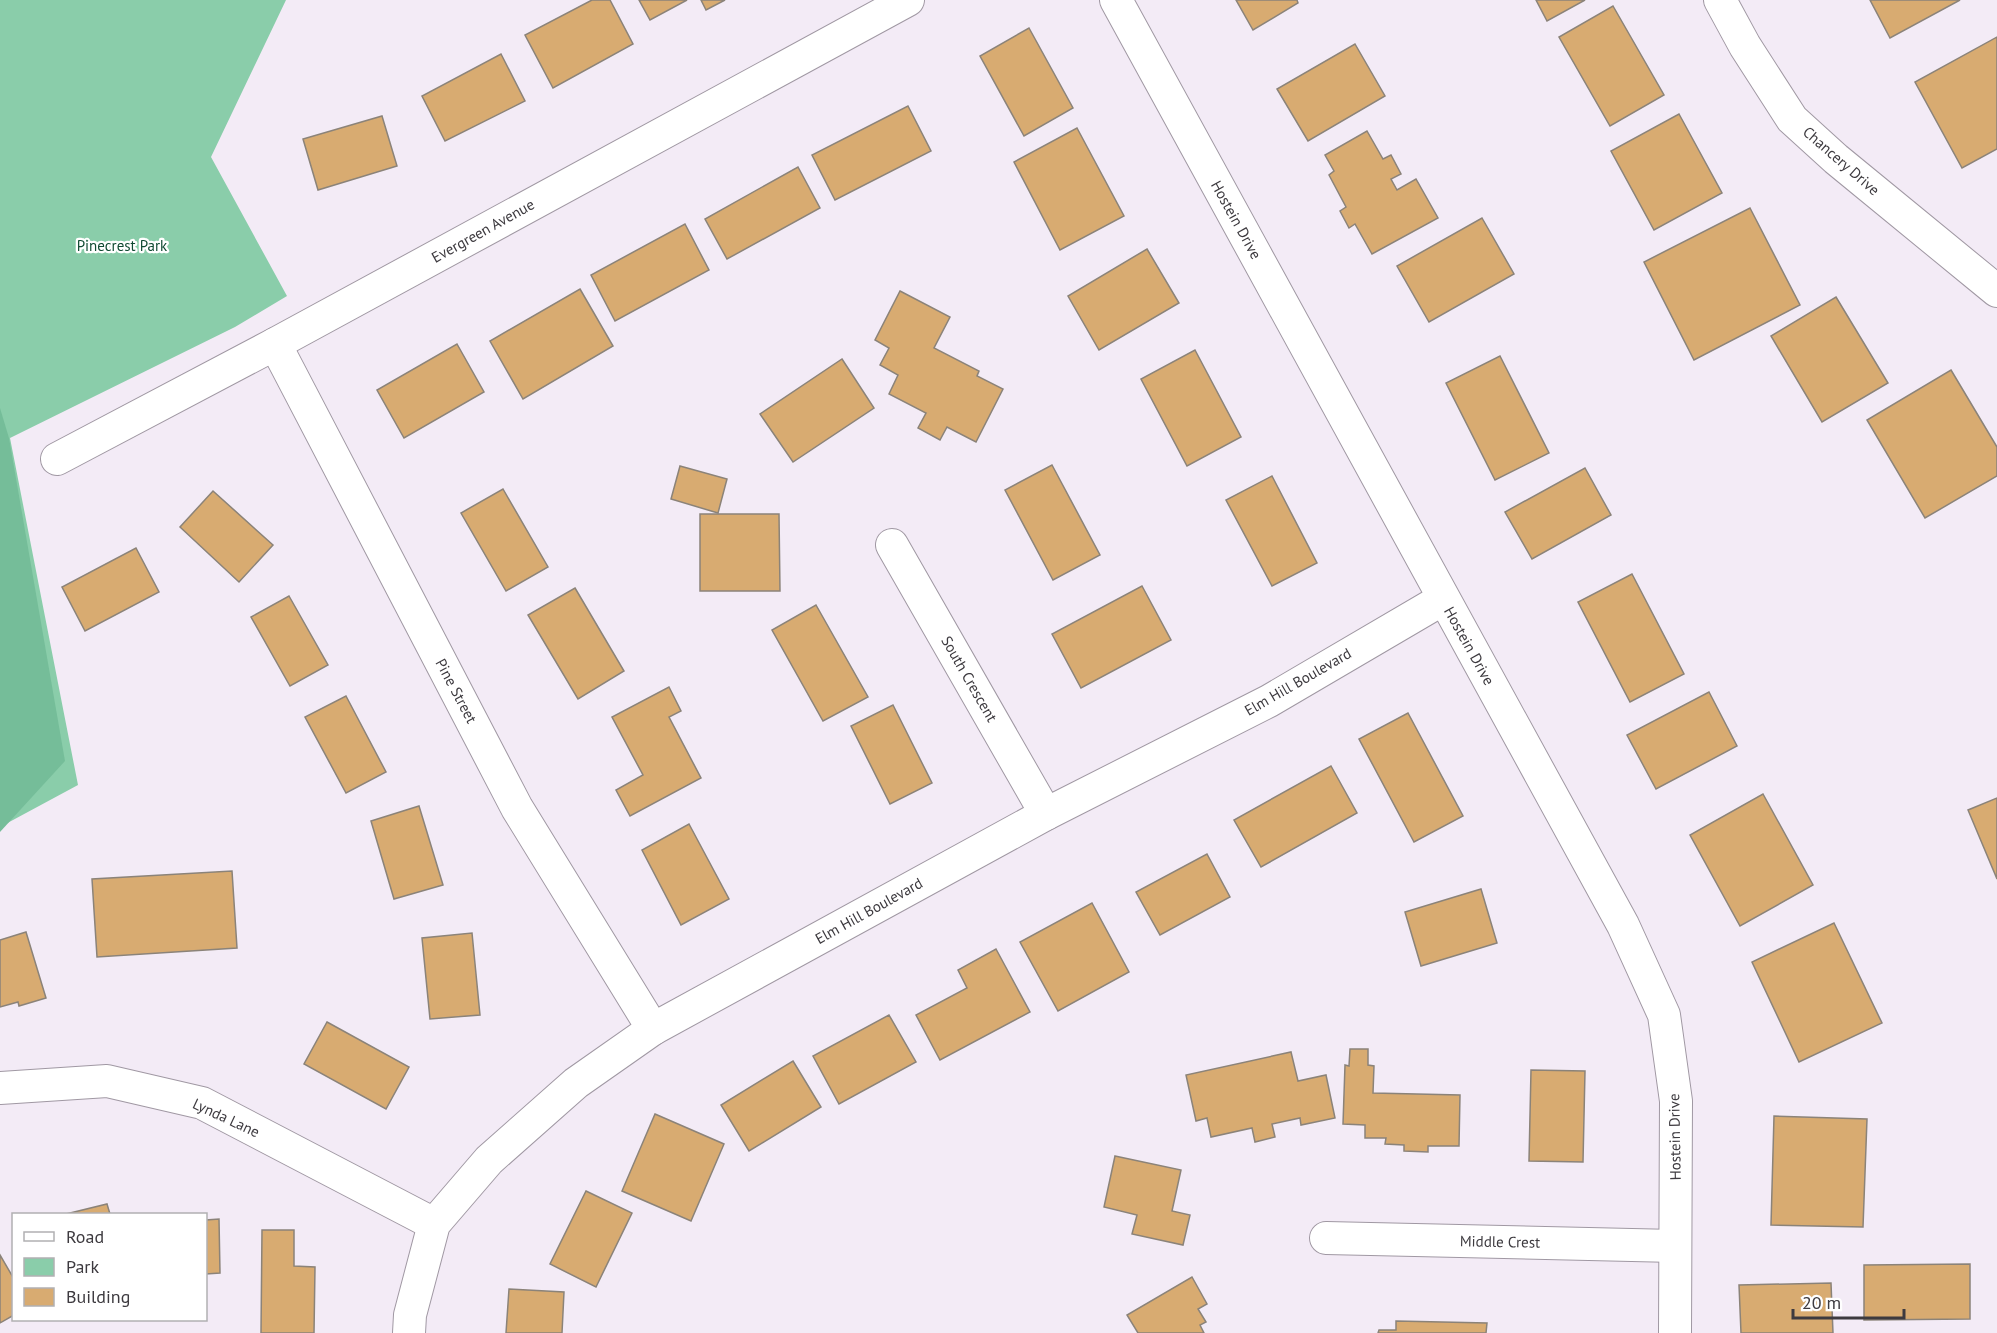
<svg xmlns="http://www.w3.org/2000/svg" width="1997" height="1333" font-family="'PT Sans',sans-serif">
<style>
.green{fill:#8acdaa}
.forest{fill:#75bd99}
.building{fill:#d8ab71;stroke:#8b8379;stroke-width:1.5}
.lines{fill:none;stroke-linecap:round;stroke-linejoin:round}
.minor-casing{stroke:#a098a3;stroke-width:34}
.minor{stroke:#fff;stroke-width:32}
.labels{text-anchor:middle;stroke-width:4.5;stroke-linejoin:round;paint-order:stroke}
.street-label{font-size:15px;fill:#3d3a3f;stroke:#fff}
.park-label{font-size:15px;fill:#104a32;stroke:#fff}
</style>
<rect width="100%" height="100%" fill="#f3ebf6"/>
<path class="green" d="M0 0H286L211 157 287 296 235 327 10 438 78 785 0 827Z"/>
<path class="forest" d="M0 408 9 438 65 761 0 832Z"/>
<g class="building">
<path d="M592 0H610L633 44 553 88 525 35Z"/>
<path d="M639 0H687L650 20Z"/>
<path d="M701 0H725L706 10Z"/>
<path d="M1236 0H1297L1298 3 1253 30Z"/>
<path d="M1536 0H1585L1547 21Z"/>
<path d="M1870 0H1960L1890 38Z"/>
<path d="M1613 6 1664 95 1610 126 1559 37Z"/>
<path d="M1029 28 1073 108 1024 136 980 56Z"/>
<path d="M1997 37V149L1962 168 1915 82Z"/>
<path d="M1355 44 1385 96 1308 141 1277 89Z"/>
<path d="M501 54 525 101 445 141 422 96Z"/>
<path d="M908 106 931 151 835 200 812 155Z"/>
<path d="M1679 114 1722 193 1654 230 1611 151Z"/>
<path d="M382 116 397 166 318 190 303 139Z"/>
<path d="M1077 128 1124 216 1060 250 1014 162Z"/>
<path d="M1367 131 1383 159 1391 155 1401 174 1391 179 1397 190 1416 179 1438 218 1372 254 1355 224 1349 228 1340 211 1346 207 1329 175 1334 171 1325 155Z"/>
<path d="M798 167 820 208 727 259 705 219Z"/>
<path d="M1750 208 1800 305 1694 360 1644 262Z"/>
<path d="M1482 218 1514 274 1429 322 1397 266Z"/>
<path d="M685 224 709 270 615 321 591 275Z"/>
<path d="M1147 249 1179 303 1099 350 1068 296Z"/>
<path d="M580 289 613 346 523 399 490 341Z"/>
<path d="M900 291 950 317 934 348 979 371 977 376 1003 389 976 442 947 427 940 440 918 428 926 413 889 394 898 375 880 365 889 348 875 340Z"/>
<path d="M1836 297 1888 383 1822 422 1771 336Z"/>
<path d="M457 344 484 392 404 438 377 390Z"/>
<path d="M1195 350 1241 437 1187 466 1141 379Z"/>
<path d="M1500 356 1549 453 1495 480 1446 383Z"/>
<path d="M842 359 874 408 793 462 760 414Z"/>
<path d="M1951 370 1997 447V476L1925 518 1867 420Z"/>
<path d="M1052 465 1100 555 1053 580 1005 490Z"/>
<path d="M680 466 727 479 718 513 671 499Z"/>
<path d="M1585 468 1611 515 1532 559 1505 512Z"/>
<path d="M1272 476 1317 563 1272 586 1226 500Z"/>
<path d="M503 489 548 567 506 591 461 513Z"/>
<path d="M213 491 273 545 239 582 180 527Z"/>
<path d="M700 514H779L780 591H700Z"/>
<path d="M136 548 159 592 85 631 62 587Z"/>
<path d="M1632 574 1684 674 1630 702 1578 602Z"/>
<path d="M1142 586 1171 640 1081 688 1052 634Z"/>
<path d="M575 588 624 671 578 699 528 615Z"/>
<path d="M289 596 328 665 290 686 251 617Z"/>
<path d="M816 605 868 697 823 721 772 630Z"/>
<path d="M669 687 681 711 669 717 701 778 630 816 616 790 643 775 612 717Z"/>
<path d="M1709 692 1737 746 1656 789 1627 735Z"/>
<path d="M346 696 386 772 346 793 305 717Z"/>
<path d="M893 705 932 783 890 804 851 726Z"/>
<path d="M1408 713 1463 816 1414 842 1359 739Z"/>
<path d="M1331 766 1357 813 1261 867 1234 820Z"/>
<path d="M1763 794 1813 885 1740 926 1690 835Z"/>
<path d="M1997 798V879L1968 810Z"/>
<path d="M419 806 443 885 394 899 371 821Z"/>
<path d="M689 824 729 899 681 925 642 850Z"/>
<path d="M1207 854 1230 897 1160 935 1136 892Z"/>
<path d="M232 871 237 948 97 957 92 879Z"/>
<path d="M1481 889 1497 943 1421 966 1405 912Z"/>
<path d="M1092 903 1129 972 1058 1011 1020 942Z"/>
<path d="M1834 923 1882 1023 1799 1062 1752 962Z"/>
<path d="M26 932 46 998 19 1006 18 1002 0 1007V940Z"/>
<path d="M472 933 480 1015 430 1019 422 938Z"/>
<path d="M996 949 1030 1012 940 1060 916 1015 967 988 958 970Z"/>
<path d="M889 1015 916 1062 839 1104 813 1056Z"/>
<path d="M327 1022 409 1067 386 1109 304 1064Z"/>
<path d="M1350 1049H1368V1065L1374 1066 1373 1093 1460 1095 1459 1146H1428V1152L1404 1151V1145L1385 1144 1386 1138H1365V1125L1343 1124 1345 1065 1349 1066Z"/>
<path d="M1291 1052 1298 1081 1326 1075 1335 1118 1301 1125 1300 1118 1272 1124 1275 1137 1255 1142 1252 1128 1211 1137 1207 1118 1196 1121 1186 1075Z"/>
<path d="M793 1061 821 1107 749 1151 721 1105Z"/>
<path d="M1531 1070 1585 1071 1583 1162 1529 1161Z"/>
<path d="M655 1114 724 1144 691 1221 622 1191Z"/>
<path d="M1774 1116 1867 1119 1863 1227 1771 1225Z"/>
<path d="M1115 1156 1181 1170 1172 1211 1190 1215 1183 1245 1132 1234 1137 1215 1104 1207Z"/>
<path d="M586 1191 632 1213 596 1287 550 1264Z"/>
<path d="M107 1204 110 1214H66Z"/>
<path d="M219 1219 220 1273 206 1274V1220Z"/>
<path d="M262 1230H294V1266L315 1267 314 1333H261Z"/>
<path d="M0 1255 14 1279V1315L0 1323Z"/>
<path d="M1970 1264V1319L1864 1320V1265Z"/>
<path d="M1192 1277 1207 1304 1198 1309 1206 1322 1200 1325 1204 1333H1138L1127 1315Z"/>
<path d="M1831 1283 1833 1333H1741L1739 1285Z"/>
<path d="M509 1289 564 1292 562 1333H506Z"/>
<path d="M1396 1321 1487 1323 1486 1333H1378L1379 1330H1396Z"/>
</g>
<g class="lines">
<g class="minor-casing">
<g id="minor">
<path d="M1116 0 1623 925 1664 1015 1676 1101 1675 1333"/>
<path d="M1720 0 1745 46 1792 119 1836 159 1997 291"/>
<path d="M275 344 517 808 653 1029"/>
<path d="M57 459 275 344 908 0"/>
<path d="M892 545 1046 814"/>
<path d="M0 1088 107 1081 202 1103 434 1224"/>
<path d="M1326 1238 1675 1246"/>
<path d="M409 1333 410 1315 434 1224 489 1160 576 1083 653 1029 1046 814 1269 701 1443 599"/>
</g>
</g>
<use href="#minor" class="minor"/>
</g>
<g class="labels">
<g class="street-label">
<text transform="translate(1841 161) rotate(41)" y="5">Chancery Drive</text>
<text transform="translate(1236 220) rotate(61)" y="5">Hostein Drive</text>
<text transform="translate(483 231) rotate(-29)" y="5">Evergreen Avenue</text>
<text transform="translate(1469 646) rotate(61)" y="5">Hostein Drive</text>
<text transform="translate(969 679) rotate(60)" y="5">South Crescent</text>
<text transform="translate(1298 682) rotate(-30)" y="5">Elm Hill Boulevard</text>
<text transform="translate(456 691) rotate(62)" y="5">Pine Street</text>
<text transform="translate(869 911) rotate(-29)" y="5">Elm Hill Boulevard</text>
<text transform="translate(226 1118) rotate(25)" y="5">Lynda Lane</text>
<text transform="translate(1675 1137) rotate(-91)" y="5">Hostein Drive</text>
<text transform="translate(1500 1242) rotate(1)" y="5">Middle Crest</text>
</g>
<g class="park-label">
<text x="122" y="251">Pinecrest Park</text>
</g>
</g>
<rect x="12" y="1213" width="195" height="108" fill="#ffffff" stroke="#b1b0b2" stroke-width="1.5"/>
<rect x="24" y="1232" width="30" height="9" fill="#ffffff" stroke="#b1b0b2" stroke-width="1.5"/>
<text x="66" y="1243" font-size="18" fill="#3d3a3f">Road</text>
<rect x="24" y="1258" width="30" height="18" fill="#8acdaa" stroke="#b1b0b2" stroke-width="1.5"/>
<text x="66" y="1273" font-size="18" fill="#3d3a3f">Park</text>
<rect x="24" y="1288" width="30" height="18" fill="#d8ab71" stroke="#b1b0b2" stroke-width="1.5"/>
<text x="66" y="1303" font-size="18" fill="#3d3a3f">Building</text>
<path d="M1793 1309v9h111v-9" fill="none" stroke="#3d3a3f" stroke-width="3"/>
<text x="1802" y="1309" font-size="18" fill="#3d3a3f" stroke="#ffffff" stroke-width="4.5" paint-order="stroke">20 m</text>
</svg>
